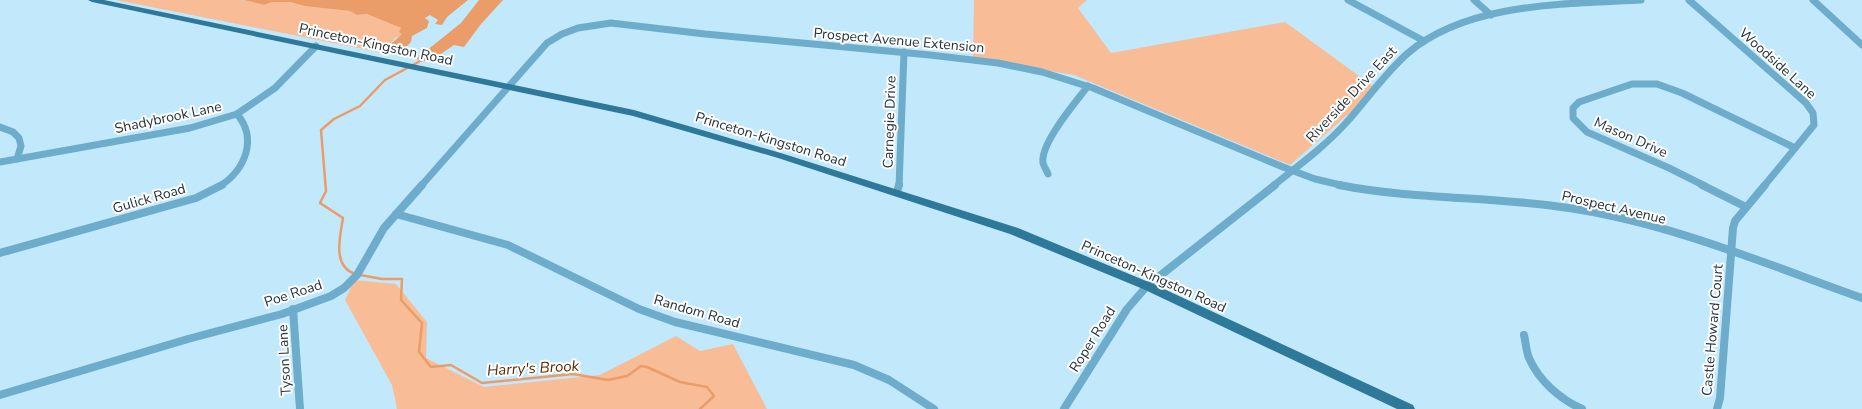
<svg xmlns="http://www.w3.org/2000/svg" width="1862" height="409" font-family="'Nunito Sans',sans-serif">
<style>
.green{fill:#f8bd97}
.water{fill:#ea9c69}
.lines{fill:none;stroke-linecap:round;stroke-linejoin:round}
.stream{stroke:#ea9c69;stroke-width:2.5}
.minor-far1{stroke:#6eaccb;stroke-width:7}
.minor{stroke:#6eaccb;stroke-width:8}
.major{fill:#2e7899;fill-rule:evenodd}
.labels{text-anchor:middle;stroke-width:4;stroke-linejoin:round;paint-order:stroke}
.street-label{font-size:14px;fill:#24333a;stroke:#fff}
.water-label{font-size:15px;font-style:italic;fill:#5c2b01;stroke:#fff}
</style>
<rect width="100%" height="100%" fill="#c2e8fc"/>
<g class="green">
<path d="M116 0H244L264 5 272 2H290L304 6 350 11 357 15 367 14 401 28 403 34 395 38 384 53Z"/>
<path d="M974 0H1087L1078 8 1111 53 1285 22 1377 89 1290 165 1074 75 973 58Z"/>
<path d="M354 280 396 284 427 322 426 358 484 387 600 375 676 336 700 351 733 344 767 409H397L392 385 345 300Z"/>
</g>
<g class="water">
<path d="M244 0H468L447 17 442 25 435 24 438 20 430 15 425 18 429 21 427 28 412 36 411 42 406 47 397 48 391 44 402 34 399 32 401 28 367 14 357 15 350 11 304 6 290 2H272L264 5Z"/>
<path d="M479 0H503L481 24 464 47 454 45 429 62 416 59 461 23Z"/>
</g>
<g class="lines">
<g class="stream">
<path d="M355 274C332 266 340 237 343 218L320 203 326 191 321 130 334 119 360 106 385 80 422 60"/>
<path d="M360 275 382 279H402L401 300 422 323 419 352 431 367 451 365 482 383 573 374 608 380 627 376 641 366 647 367 680 382 707 387 714 396 700 409"/>
</g>
<g class="minor-far1">
<path d="M1348 0 1424 41"/>
<path d="M1474 0 1491 15"/>
<path d="M1689 0 1806 103 1813 113 1814 125 1764 186"/>
<path d="M1813 0 1862 45"/>
<path d="M0 127 13 132 19 138 21 146 17 159"/>
<path d="M0 162 190 128 237 114 275 88 316 46"/>
<path d="M1048 174C1047 171 1044 167 1043 163 1040 143 1076 102 1088 86"/>
<path d="M220 186C245 170 258 139 237 114"/>
<path d="M421 186 547 43 562 34 578 28 611 23 705 34 930 55 998 63 1042 72 1093 88 1283 167 1315 179 1345 186"/>
<path d="M899 186 904 52"/>
<path d="M1273 186C1298 166 1324 147 1345 124 1366 101 1384 74 1408 53 1468 2 1567 4 1641 0"/>
<path d="M1705 186 1669 168 1587 132 1573 118V108L1579 102 1632 84H1657L1682 93 1795 148"/>
</g>
<g class="minor">
<path d="M1339 185C1415 200 1493 196 1569 208 1670 223 1766 264 1862 298"/>
<path d="M1702 185 1746 207"/>
<path d="M897 192 899 185"/>
<path d="M396 214 508 245 639 309 675 322 854 365 889 380 934 409"/>
<path d="M0 253 196 198 222 185"/>
<path d="M293 309 300 409"/>
<path d="M1524 335C1526 343 1526 351 1529 358 1539 381 1560 399 1582 409"/>
<path d="M0 395 188 339 282 314 331 296 344 288 357 275 384 228 422 185"/>
<path d="M1064 409 1127 309 1147 286 1275 185"/>
<path d="M1717 409 1720 398 1733 228 1735 221 1765 185"/>
</g>
<path class="major" d="M88 0H104L634 110 784 154 1018 228 1151 283 1413 405 1415 409H1397L1143 289 1010 234 778 158 633 116 92 2Z"/>
</g>
<g class="labels">
<g class="street-label">
<text transform="translate(899 40) rotate(5)" y="5">Prospect Avenue Extension</text>
<text transform="translate(376 44) rotate(12)" y="5">Princeton-Kingston Road</text>
<text transform="translate(1778 63) rotate(42)" y="5">Woodside Lane</text>
<text transform="translate(1351 94) rotate(-47)" y="5">Riverside Drive East</text>
<text transform="translate(168 117) rotate(-12)" y="5">Shadybrook Lane</text>
<text transform="translate(889 122) rotate(-88)" y="5">Carnegie Drive</text>
<text transform="translate(1631 137) rotate(24)" y="5">Mason Drive</text>
<text transform="translate(771 139) rotate(17)" y="5">Princeton-Kingston Road</text>
<text transform="translate(149 198) rotate(-16)" y="5">Gulick Road</text>
<text transform="translate(1614 207) rotate(13)" y="5">Prospect Avenue</text>
<text transform="translate(1154 276) rotate(24)" y="5">Princeton-Kingston Road</text>
<text transform="translate(293 293) rotate(-18)" y="5">Poe Road</text>
<text transform="translate(697 311) rotate(16)" y="5">Random Road</text>
<text transform="translate(1712 330) rotate(-85)" y="5">Castle Howard Court</text>
<text transform="translate(1092 339) rotate(-58)" y="5">Roper Road</text>
<text transform="translate(284 360) rotate(-93)" y="5">Tyson Lane</text>
</g>
<g class="water-label">
<text transform="translate(533 368) rotate(-3)" y="5">Harry's Brook</text>
</g>
</g>
</svg>
